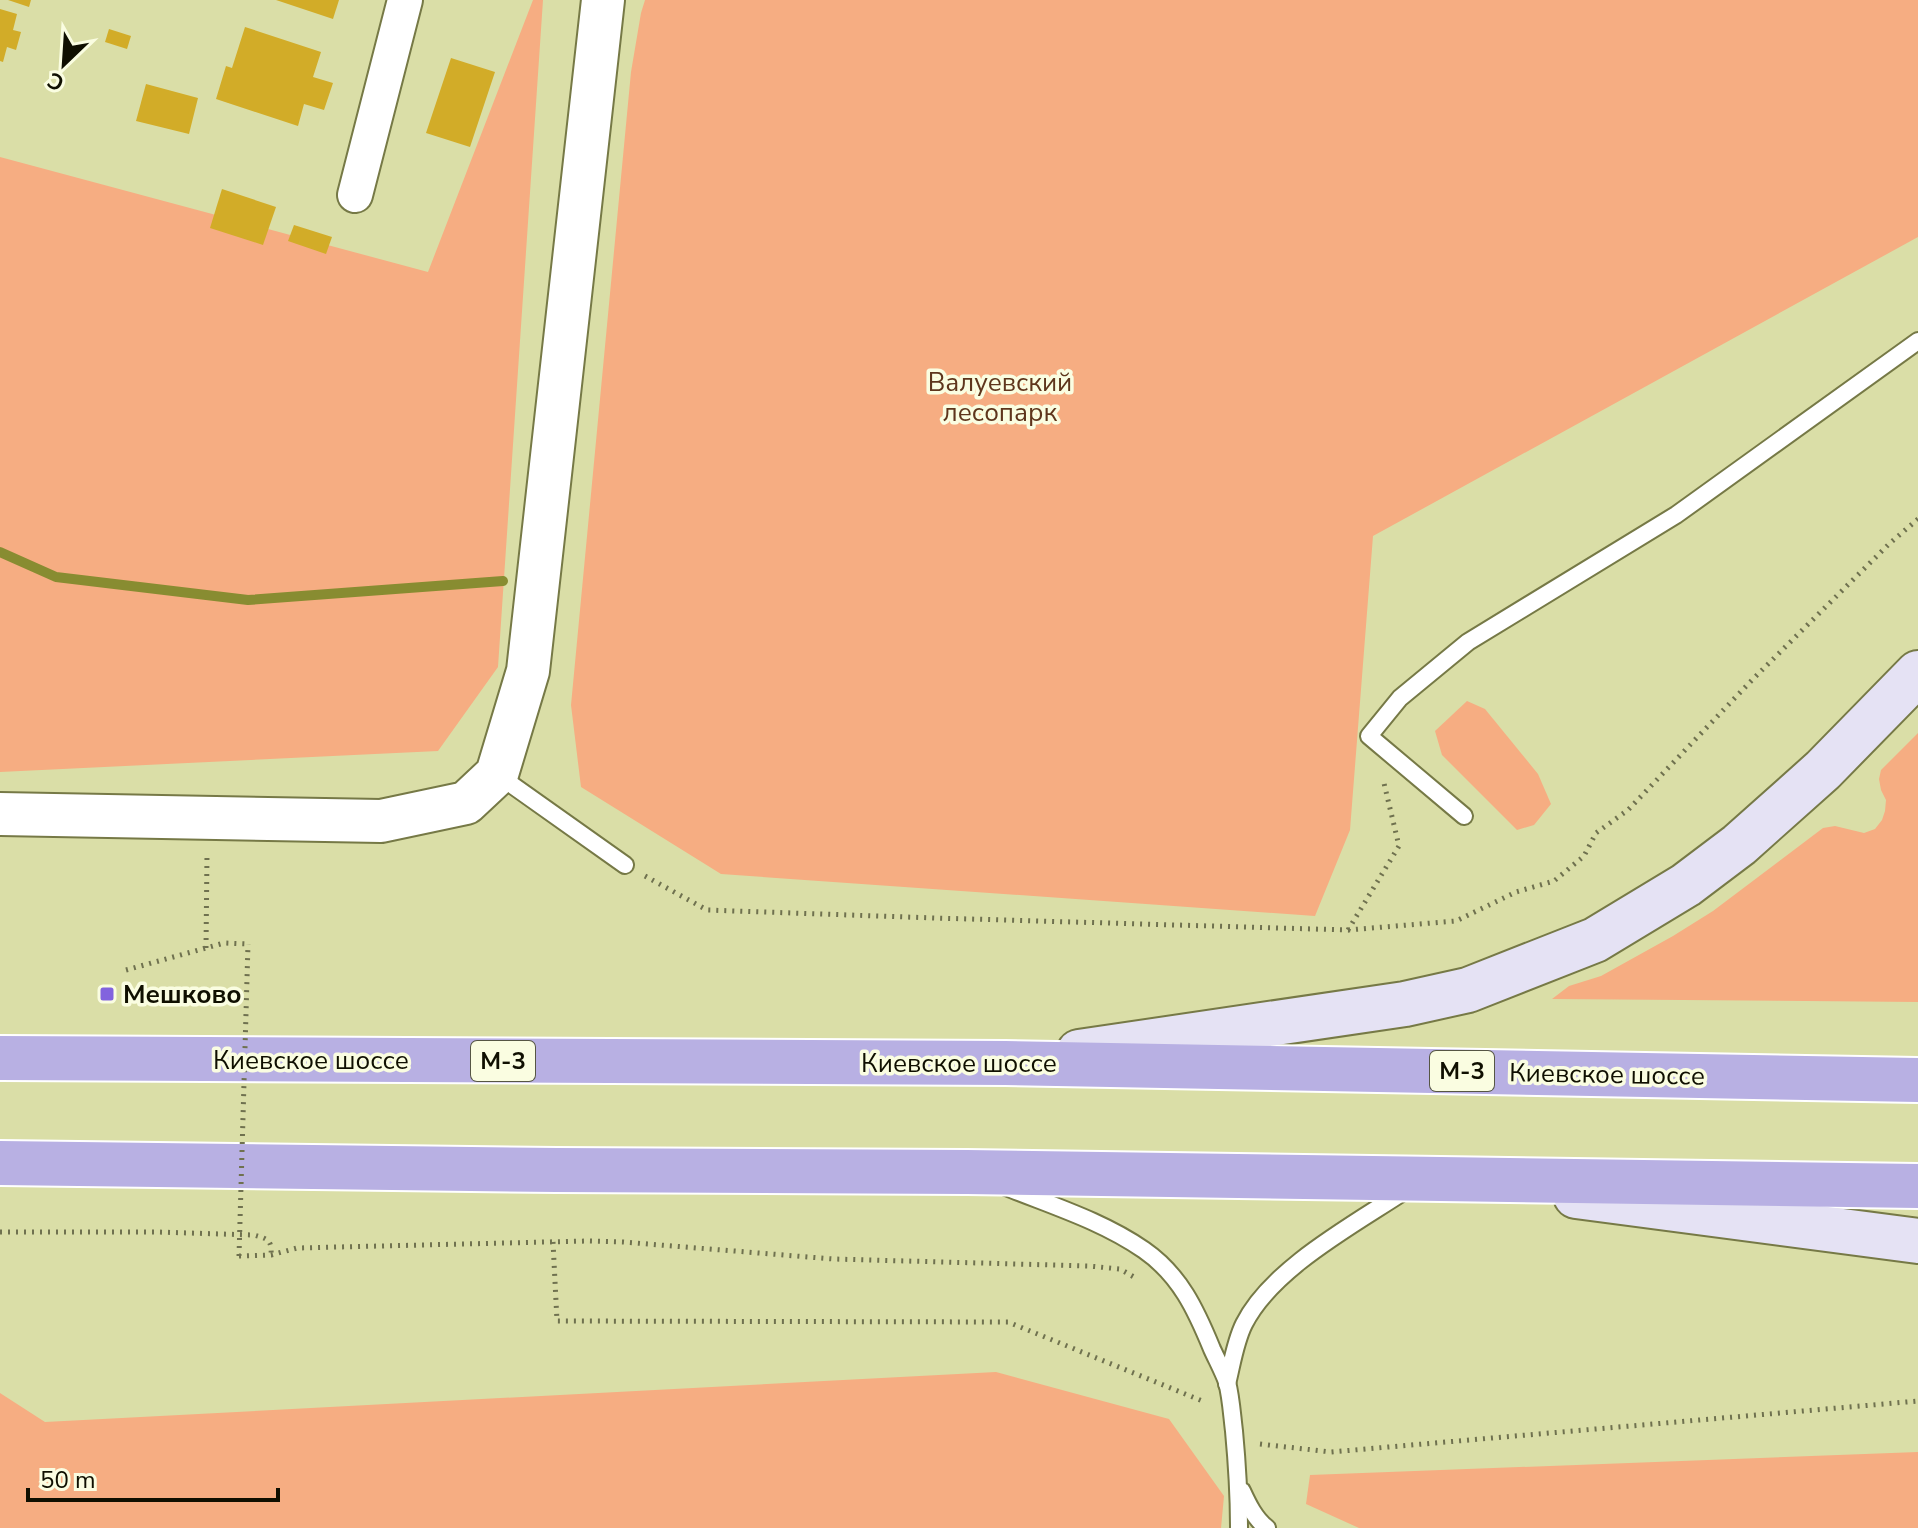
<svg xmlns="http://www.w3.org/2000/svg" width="1918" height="1528" font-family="'Nunito Sans',sans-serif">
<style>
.green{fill:#f6ad82}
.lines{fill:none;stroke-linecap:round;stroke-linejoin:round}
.stream{stroke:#888c31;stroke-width:10}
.building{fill:#d2ac28}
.service-casing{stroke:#767946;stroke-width:20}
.minor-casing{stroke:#767946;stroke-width:38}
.tertiary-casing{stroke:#767946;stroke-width:46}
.secondary-casing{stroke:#767946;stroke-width:48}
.trunk-casing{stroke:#fff;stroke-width:48}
.path{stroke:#6f714f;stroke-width:5;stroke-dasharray:2 6;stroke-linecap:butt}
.service{stroke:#fff;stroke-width:16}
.minor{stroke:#fff;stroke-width:34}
.tertiary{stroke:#fff;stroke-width:42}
.secondary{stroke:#e5e2f4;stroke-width:44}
.trunk{stroke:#b8b0e3;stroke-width:44}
.path-bridge{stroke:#6f714f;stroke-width:5;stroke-dasharray:2 6;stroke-linecap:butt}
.poi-dot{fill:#8263de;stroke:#fafde1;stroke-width:3}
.labels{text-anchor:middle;stroke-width:7;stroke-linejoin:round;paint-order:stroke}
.shield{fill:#fafde1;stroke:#565644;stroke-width:2}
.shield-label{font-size:24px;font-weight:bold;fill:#0f0f00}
.park-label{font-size:26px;fill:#5e351c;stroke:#fafde1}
.poi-label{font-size:26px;font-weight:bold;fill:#0f0f00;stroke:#fafde1;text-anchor:start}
.street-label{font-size:26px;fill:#0f0f00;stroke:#fafde1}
</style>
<rect width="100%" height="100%" fill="#dadea7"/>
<g class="green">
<path d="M533 0H543L498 667 438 751 0 772V157L428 272Z"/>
<path d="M645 0H1918V237L1373 536 1350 830 1315 916 721 874 581 787 571 705 631 72 641 13Z"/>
<path d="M1467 701 1485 709 1538 774 1551 804 1534 825 1517 830 1442 755 1435 731Z"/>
<path d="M1918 733V1002L1552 999 1569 986 1601 976 1673 936 1713 911 1823 828 1835 826 1864 833 1875 829 1882 820 1885 811 1886 800 1881 790 1879 779 1881 770Z"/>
<path d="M996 1372 1169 1419 1224 1496 1221 1528H0V1393L45 1422Z"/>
<path d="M1918 1452V1528H1359L1306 1504 1310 1475Z"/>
</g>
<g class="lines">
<path class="stream" d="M0 552 56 577 248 600 503 581"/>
</g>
<g class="building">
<path d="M8 0H31L29 7Z"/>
<path d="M276 0H339L333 19Z"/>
<path d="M0 9 17 14 13 30 21 32 16 50 7 47 3 62 0 61Z"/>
<path d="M245 27 321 52 313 77 333 83 324 110 304 104 298 126 216 99 226 66 232 68Z"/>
<path d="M109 29 131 36 127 49 105 42Z"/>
<path d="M451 58 495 72 470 147 426 133Z"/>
<path d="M146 84 198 98 189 134 136 121Z"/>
<path d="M222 189 276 207 263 245 210 228Z"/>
<path d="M294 225 332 237 326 254 288 241Z"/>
</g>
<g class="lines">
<g class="service-casing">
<g id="service">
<path d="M498 775 625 865"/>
<path d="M1464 816 1369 736 1400 698 1468 642 1676 515 1918 341"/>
<path d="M1006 1187C1053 1206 1102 1221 1144 1250 1180 1275 1196 1310 1212 1349 1217 1360 1223 1371 1227 1382 1231 1397 1232 1415 1234 1431 1237 1463 1239 1495 1239 1528"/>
<path d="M1227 1384C1232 1364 1235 1342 1244 1324 1272 1268 1355 1224 1406 1190"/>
<path d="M1242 1491C1248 1504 1255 1519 1267 1528"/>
</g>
</g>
<g class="minor-casing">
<path id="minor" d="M355 195 405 0"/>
</g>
<g class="tertiary-casing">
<path id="tertiary" d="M0 814 381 821 466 803 497 774 528 671 603 0"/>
</g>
<g class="secondary-casing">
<g id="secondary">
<path d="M1079 1052 1405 1004 1468 990 1595 940 1686 885 1739 845 1823 770 1918 673"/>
<path d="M1576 1196 1918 1241"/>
</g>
</g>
<g class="trunk-casing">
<g id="trunk">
<path d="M0 1058 1005 1063 1918 1080"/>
<path d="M0 1163 557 1170 967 1172 1918 1186"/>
</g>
</g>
<g class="path">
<path d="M645 876 707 910 935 918 1348 930 1399 846 1383 779"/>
<path d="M1348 930 1456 921 1516 892 1554 881 1584 856 1596 833 1628 810 1752 680 1889 544 1918 519"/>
<path d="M206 948 207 855"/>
<path d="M126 970 224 943 248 944"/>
<path d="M0 1232H156L254 1235C268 1239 272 1240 271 1255"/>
<path d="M553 1242 557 1321 1008 1322 1205 1402"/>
<path d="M239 1256 271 1255 297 1248 588 1241 623 1242 833 1259 1089 1266 1120 1269 1134 1277"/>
<path d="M1260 1444 1331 1452 1918 1401"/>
</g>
<use href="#service" class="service"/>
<use href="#minor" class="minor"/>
<use href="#tertiary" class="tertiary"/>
<use href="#secondary" class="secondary"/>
<use href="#trunk" class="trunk"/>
<path class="path-bridge" d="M239 1256 248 944"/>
</g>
<rect class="poi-dot" x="99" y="986" width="16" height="16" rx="4"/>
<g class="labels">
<g class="shield">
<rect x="471" y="1041" width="64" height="40" rx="6"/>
<rect x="1430" y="1051" width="64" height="40" rx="6"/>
</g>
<g class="shield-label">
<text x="503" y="1069">М-3</text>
<text x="1462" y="1079">М-3</text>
</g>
<g class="park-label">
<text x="1000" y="391">Валуевский<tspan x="1000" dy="30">лесопарк</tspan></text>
</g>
<g class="poi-label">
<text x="123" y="1003">Мешково</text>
</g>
<g class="street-label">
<text x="311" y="1069">Киевское шоссе</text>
<text x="959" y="1072">Киевское шоссе</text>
<text transform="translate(1607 1074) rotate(1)" y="9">Киевское шоссе</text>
</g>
</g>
<g transform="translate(64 64) rotate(205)" stroke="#fafde1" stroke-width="6" paint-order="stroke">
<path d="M0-6L14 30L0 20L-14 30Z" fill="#0f0f00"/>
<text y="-12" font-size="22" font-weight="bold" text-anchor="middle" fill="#0f0f00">С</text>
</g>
<path d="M28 1488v12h250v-12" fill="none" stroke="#0f0f00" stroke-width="4"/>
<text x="40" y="1488" font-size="24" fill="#0f0f00" stroke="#fafde1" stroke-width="6" paint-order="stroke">50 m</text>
</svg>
